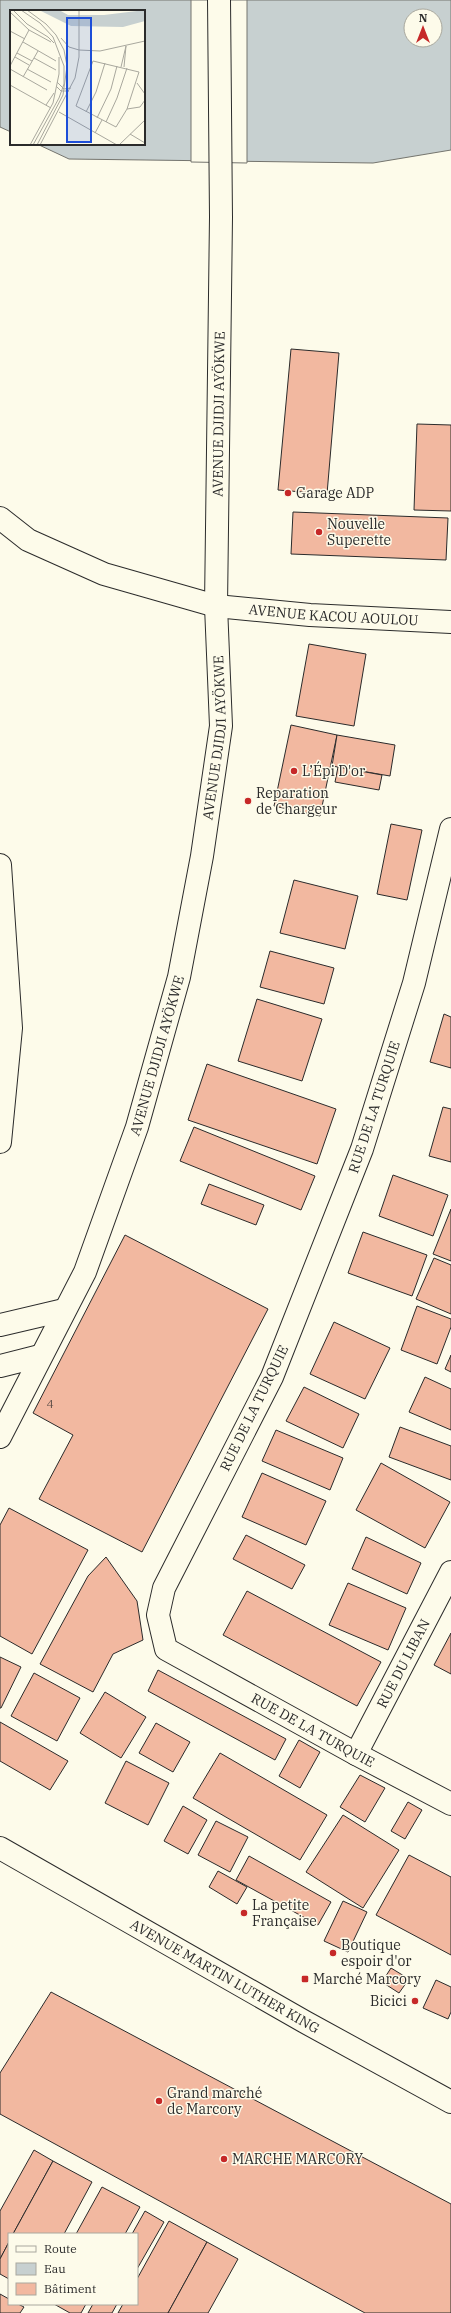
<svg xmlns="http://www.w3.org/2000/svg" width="451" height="2313" font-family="'IBM Plex Serif',serif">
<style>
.water{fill:#c7d0d0;stroke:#74746e;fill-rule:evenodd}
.pier{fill:#fdfbea;stroke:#74746e}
.building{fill:#f2b8a0;stroke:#2b2b2b}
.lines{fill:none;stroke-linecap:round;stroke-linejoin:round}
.street-casing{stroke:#2b2b2b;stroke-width:24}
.secondary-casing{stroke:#2b2b2b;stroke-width:24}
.highway-casing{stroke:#2b2b2b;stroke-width:24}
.street{stroke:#fdfbea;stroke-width:22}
.secondary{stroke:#fdfbea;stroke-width:22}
.highway{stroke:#fdfbea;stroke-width:22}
.poi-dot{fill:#c62828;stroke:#fdfbea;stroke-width:1.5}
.labels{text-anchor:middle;stroke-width:3;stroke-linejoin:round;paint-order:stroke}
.number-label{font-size:12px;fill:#5d4e48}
.street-label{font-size:14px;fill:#2b2b2b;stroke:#fdfbea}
.poi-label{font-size:14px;fill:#2b2b2b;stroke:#fdfbea;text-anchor:start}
.inset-road{fill:none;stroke:#a9a89e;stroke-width:1}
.view{fill:#1d4ed8;fill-opacity:0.15;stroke:#1d4ed8;stroke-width:2}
.inset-edge{fill:none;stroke:#2b2b2b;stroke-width:2}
</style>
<rect width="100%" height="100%" fill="#fdfbea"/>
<path class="water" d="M0 0H451V150L373 163 69 159 37 144H144V11H11V132L0 127ZM411 16H435V40H411Z"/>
<path class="pier" d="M191 0H247V163L191 162Z"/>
<g class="building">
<path d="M291 349 339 353 327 494 278 490Z"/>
<path d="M417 424 451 425V511L414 510Z"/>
<path d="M293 512 448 518 446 560 291 554Z"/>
<path d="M309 644 366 654 354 726 296 716Z"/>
<path d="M291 725 337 735 320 816 274 806Z"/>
<path d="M337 735 395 745 390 776 332 766Z"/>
<path d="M338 767 382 775 379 790 335 782Z"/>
<path d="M391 824 422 830 407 900 377 894Z"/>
<path d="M294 880 358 896 345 949 280 933Z"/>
<path d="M270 951 334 968 324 1004 260 987Z"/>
<path d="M257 999 322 1019 302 1081 238 1061Z"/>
<path d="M444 1014 451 1017V1068L430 1062Z"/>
<path d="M207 1064 336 1109 317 1164 188 1120Z"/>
<path d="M443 1107 451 1109V1162L429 1156Z"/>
<path d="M194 1127 315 1176 301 1210 180 1161Z"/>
<path d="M393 1175 448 1195 433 1236 379 1216Z"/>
<path d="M209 1184 264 1205 256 1225 201 1204Z"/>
<path d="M451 1209V1261L433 1254Z"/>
<path d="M363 1232 427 1255 412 1296 348 1273Z"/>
<path d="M125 1235 268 1309 142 1552 39 1499 73 1435 33 1413Z"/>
<path d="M434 1258 451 1265V1314L416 1299Z"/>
<path d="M417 1306 451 1319V1327L437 1364 401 1350Z"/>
<path d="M334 1322 390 1348 365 1399 310 1374Z"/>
<path d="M451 1355V1372L445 1369Z"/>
<path d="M425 1377 451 1389V1430L409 1412Z"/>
<path d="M304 1387 359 1414 343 1448 286 1421Z"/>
<path d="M400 1427 451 1446V1480L389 1457Z"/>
<path d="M276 1430 343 1458 330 1490 262 1461Z"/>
<path d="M381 1463 450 1502 425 1548 356 1510Z"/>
<path d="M262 1473 326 1501 306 1545 242 1517Z"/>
<path d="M9 1508 88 1550 32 1654 0 1636V1525Z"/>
<path d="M246 1535 305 1565 292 1589 233 1559Z"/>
<path d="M366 1537 421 1563 407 1594 352 1569Z"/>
<path d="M106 1557 137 1601 143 1640 113 1654 93 1692 40 1664 88 1576Z"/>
<path d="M348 1583 406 1608 388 1650 329 1625Z"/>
<path d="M247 1591 381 1662 357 1706 223 1635Z"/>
<path d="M451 1633V1674L434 1665Z"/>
<path d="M0 1657 21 1667 1 1708H0Z"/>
<path d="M158 1670 286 1739 275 1760 148 1691Z"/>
<path d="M34 1673 80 1698 57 1741 11 1716Z"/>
<path d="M105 1692 146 1717 121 1758 80 1733Z"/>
<path d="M0 1722 68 1761 50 1790 0 1761Z"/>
<path d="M156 1723 190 1742 173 1772 139 1753Z"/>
<path d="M299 1740 320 1752 300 1788 279 1776Z"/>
<path d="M220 1753 327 1815 300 1860 193 1798Z"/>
<path d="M126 1761 169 1783 148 1825 105 1803Z"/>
<path d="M360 1775 385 1788 365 1822 340 1807Z"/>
<path d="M408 1802 422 1810 405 1839 391 1831Z"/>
<path d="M183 1806 207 1820 188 1854 164 1841Z"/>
<path d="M343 1815 399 1850 363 1908 306 1872Z"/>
<path d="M216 1821 248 1837 230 1872 198 1855Z"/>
<path d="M409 1855 451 1877V1955L376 1915Z"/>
<path d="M249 1856 331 1902 318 1925 236 1880Z"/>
<path d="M218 1871 247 1887 237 1904 209 1887Z"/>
<path d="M343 1901 367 1912 348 1952 324 1941Z"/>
<path d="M391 1968 409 1979 399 1993 382 1982Z"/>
<path d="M436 1980 451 1987V2012L448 2019 423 2008Z"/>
<path d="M51 1992 451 2204V2313H365L0 2114V2073Z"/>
<path d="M34 2150 53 2161 13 2234H9V2242L0 2259V2211Z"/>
<path d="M53 2161 92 2182 64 2234H13Z"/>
<path d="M102 2187 140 2207 125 2234H76Z"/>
<path d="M145 2211 164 2222 137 2269V2234H132Z"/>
<path d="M169 2221 207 2242 168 2313H118L123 2304H137V2279Z"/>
<path d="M9 2242V2279L0 2274V2259Z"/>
<path d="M207 2242 238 2259 208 2313H168Z"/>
<path d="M0 2294 9 2299V2304H18L24 2307 20 2313H0Z"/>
<path d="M54 2304H86L81 2313H70Z"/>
<path d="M93 2304H117L112 2313H88Z"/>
</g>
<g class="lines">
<g class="street-casing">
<g id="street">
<path id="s1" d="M216 606 310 615 451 622"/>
<path id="s2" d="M451 829 414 983 362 1149 272 1377 164 1588 158 1615 166 1649 356 1754 451 1804"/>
<path id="s3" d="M356 1754 451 1572"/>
</g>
</g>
<g class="secondary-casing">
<g id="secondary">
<path d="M0 1325 64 1310"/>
<path d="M0 1366 40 1356"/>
<path id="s4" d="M0 1437 85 1272 137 1127 179 977 202 856 221 726 216 606 221 217 219 0"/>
<path id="s5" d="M0 1848 305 2022 451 2102"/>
</g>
</g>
<g class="highway-casing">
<g id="highway">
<path d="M0 518 28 540 104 574 216 606"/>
<path d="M0 865 11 1028 0 1142"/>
</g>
</g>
<use href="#street" class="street"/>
<use href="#secondary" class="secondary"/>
<use href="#highway" class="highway"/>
</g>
<g class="poi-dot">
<circle cx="288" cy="493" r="4"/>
<circle cx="319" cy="532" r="4"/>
<circle cx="294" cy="771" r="4"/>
<circle cx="248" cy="801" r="4"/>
<circle cx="244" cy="1913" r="4"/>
<circle cx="333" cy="1953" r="4"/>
<rect x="301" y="1975" width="8" height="8" rx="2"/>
<circle cx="415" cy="2001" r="4"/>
<circle cx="159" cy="2101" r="4"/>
<circle cx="224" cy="2159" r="4"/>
</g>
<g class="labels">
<g class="number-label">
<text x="50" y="1408">4</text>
</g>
<g class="street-label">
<text dy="5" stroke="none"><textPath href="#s4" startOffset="1062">AVENUE DJIDJI AYÖKWE</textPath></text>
<text dy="5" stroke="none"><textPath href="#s1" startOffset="118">AVENUE KACOU AOULOU</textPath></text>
<text dy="5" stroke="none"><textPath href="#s4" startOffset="738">AVENUE DJIDJI AYÖKWE</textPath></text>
<text dy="5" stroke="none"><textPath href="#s4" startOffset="414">AVENUE DJIDJI AYÖKWE</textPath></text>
<text transform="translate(374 1107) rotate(-72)" y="5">RUE DE LA TURQUIE</text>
<text transform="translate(254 1408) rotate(-64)" y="5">RUE DE LA TURQUIE</text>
<text dy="5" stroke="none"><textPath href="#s3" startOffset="102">RUE DU LIBAN</textPath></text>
<text dy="5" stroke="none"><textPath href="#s2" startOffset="1045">RUE DE LA TURQUIE</textPath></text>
<text dy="5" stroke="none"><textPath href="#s5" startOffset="259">AVENUE MARTIN LUTHER KING</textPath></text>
</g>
<g class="poi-label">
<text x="296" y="498">Garage ADP</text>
<text x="327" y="529">Nouvelle<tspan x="327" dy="16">Superette</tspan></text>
<text x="302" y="776">L’Épi D'or</text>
<text x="256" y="798">Reparation<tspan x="256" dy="16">de Chargeur</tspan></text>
<text x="252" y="1910">La petite<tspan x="252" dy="16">Française</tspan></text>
<text x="341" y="1950">Boutique<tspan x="341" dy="16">espoir d'or</tspan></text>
<text x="313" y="1984">Marché Marcory</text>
<text x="407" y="2006" text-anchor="end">Bicici</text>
<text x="167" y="2098">Grand marché<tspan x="167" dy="16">de Marcory</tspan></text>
<text x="232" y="2164">MARCHE MARCORY</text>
</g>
</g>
<g transform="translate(10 10)">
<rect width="135" height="135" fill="#fdfbea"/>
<path d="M29 0H49L58 5H94L135 0V11L113 17 61 16Z" fill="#c7d0d0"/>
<path class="inset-road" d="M3 0 17 14 38 27 44 33M11 0 30 13 43 27 54 56V74L49 88 23 135M17 0 36 14 46 25 54 40 57 56 53 85 27 135M0 2 19 20 41 32M0 21 15 29M51 28 59 37 69 40M13 32 46 51M69 40 90 41 135 31M7 43 22 51M5 47 19 55M24 48 46 60M83 51 129 62 117 99 106 117 66 96ZM0 56 19 20M111 57 116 36 114 57M0 59 37 80M17 59 41 72M13 67 28 41M47 72 54 79 61 78M127 73 135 84M0 75 41 98M46 76 51 81H59M36 95 44 83M117 99 130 97 135 90M49 102 107 135M76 102 86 82 95 53M87 108 101 79 107 56M96 112 107 88 117 58M85 123 92 110M120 124 135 133M20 135 43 93 49 64V47M30 135 65 68 69 47V0M109 135 135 110"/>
<path class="view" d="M57 8H81V132H57Z"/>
<rect width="135" height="135" class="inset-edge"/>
</g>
<rect x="8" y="2233" width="130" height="72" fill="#fdfbea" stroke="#a9a89e"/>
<rect x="16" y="2246" width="20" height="6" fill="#fdfbea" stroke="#a9a89e"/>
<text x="44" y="2253" font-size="12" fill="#2b2b2b">Route</text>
<rect x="16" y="2263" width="20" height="12" fill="#c7d0d0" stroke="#a9a89e"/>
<text x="44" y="2273" font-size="12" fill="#2b2b2b">Eau</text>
<rect x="16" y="2283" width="20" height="12" fill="#f2b8a0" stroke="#a9a89e"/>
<text x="44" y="2293" font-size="12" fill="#2b2b2b">Bâtiment</text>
<g transform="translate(423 28)"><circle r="19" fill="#fdfbea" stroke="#a9a89e"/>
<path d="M0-3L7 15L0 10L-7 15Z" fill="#c62828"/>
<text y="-6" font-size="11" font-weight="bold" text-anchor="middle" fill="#2b2b2b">N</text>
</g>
</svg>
